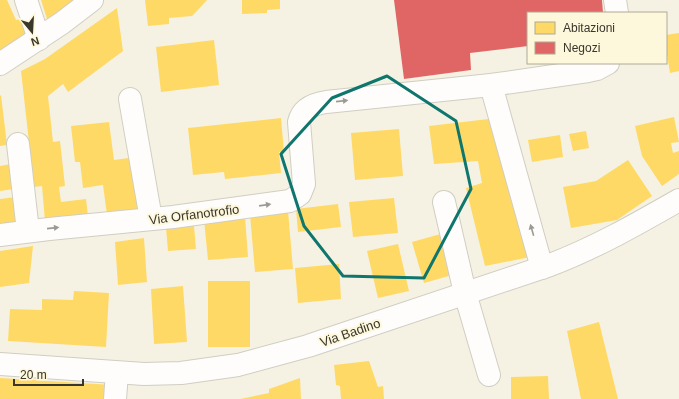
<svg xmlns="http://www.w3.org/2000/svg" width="679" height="399" font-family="Arial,sans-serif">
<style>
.homes{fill:#ffd966}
.shops{fill:#e06666}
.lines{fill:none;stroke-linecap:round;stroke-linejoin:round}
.minor-casing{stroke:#d0cec2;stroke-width:24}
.minor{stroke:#fefdfb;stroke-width:22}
.oneway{fill:#9c9a94}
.marked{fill:none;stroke:#0f766e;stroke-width:3;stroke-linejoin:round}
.labels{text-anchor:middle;stroke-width:4;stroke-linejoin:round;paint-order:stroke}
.street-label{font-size:13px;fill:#39362c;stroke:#fdf7db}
</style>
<rect width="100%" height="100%" fill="#f5f2e3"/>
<g class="homes">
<path d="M0 0H7L16 20 26 17 33 37 0 55Z"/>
<path d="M41 0H74L55 20 47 19Z"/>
<path d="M145 0H207L192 16 169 18V24L148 26Z"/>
<path d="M242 0H280V9L267 10V13L242 14Z"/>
<path d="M117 8 123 51 68 92 63 84 48 96 53 142 60 141 65 186 59 187 61 202 86 199 88 216 45 221 42 186 34 187 21 71 45 59Z"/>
<path d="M679 33V71L670 73 666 48V35Z"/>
<path d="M214 40 219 85 161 92 156 47Z"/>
<path d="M1 95 7 145 0 146V96Z"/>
<path d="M674 117 679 142 671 143 673 153 679 151V174L662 186 642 156 635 126Z"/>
<path d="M281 118 284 152H279L281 173 225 179 224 172 193 175 188 128Z"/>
<path d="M497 118 535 256 485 266 466 188 482 183 478 161 434 164 429 126Z"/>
<path d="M109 122 114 160 136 157 143 211 107 215 103 185 83 188 80 162H75L71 126Z"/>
<path d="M399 129 403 176 355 180 351 133Z"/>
<path d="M586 131 589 148 573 151 569 134Z"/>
<path d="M560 135 563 157 532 162 528 140Z"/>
<path d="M628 160 652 196 617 220 571 228 563 187 596 181Z"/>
<path d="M11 164 14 189 0 191V166Z"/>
<path d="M16 197 18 224 0 226V199Z"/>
<path d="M394 198 398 233 353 237 349 202Z"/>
<path d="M338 204 341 227 298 232 296 209Z"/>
<path d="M288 211 293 269 255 272 250 215Z"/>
<path d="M245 217 248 257 208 260 204 220Z"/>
<path d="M194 226 196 249 168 251 166 228Z"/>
<path d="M444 233 456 274 424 283 412 242Z"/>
<path d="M144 238 147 282 118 285 115 242Z"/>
<path d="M398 244 409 291 378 298 367 251Z"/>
<path d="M33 246 29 283 0 287V251Z"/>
<path d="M339 264 341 299 298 303 295 268Z"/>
<rect x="208" y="281" width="42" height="66"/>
<path d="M183 286 187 342 154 344 151 289Z"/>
<path d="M74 291 109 293 106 347 8 341 10 309 42 310V299L73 300Z"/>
<path d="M599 322 618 399H581L567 331Z"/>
<path d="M369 361 378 387 383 386 384 399H341L340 386 336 385 334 365Z"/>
<path d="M548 376 549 399H511V377Z"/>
<path d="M0 378 113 385 112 399H0Z"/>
<path d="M300 378 301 399H240L269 393V389Z"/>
</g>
<path class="shops" d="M394 0H602L603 13H528V46L470 53 471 70 404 79Z"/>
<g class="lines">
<g class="minor-casing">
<g id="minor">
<path d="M26 0 39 39"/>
<path d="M615 0 617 13"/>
<path d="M0 64 62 23 92 0"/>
<path d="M491 85 542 268"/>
<path d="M130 99 151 219"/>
<path d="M18 144 28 231"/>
<path d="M444 202 465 293 489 375"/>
<path d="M0 235 49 229 173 217 290 201 300 194 304 184 299 122C302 109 313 104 326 102L491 85 588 71 597 69 608 63"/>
<path d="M0 364 144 374 181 373 238 365 308 346 550 265C595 248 637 224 679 200"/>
<path d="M115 399 117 373"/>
</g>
</g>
<use href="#minor" class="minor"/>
</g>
<defs><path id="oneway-solid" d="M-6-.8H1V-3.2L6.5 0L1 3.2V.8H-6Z"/></defs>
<g class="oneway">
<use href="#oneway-solid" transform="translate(342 101) rotate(-6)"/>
<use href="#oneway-solid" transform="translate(265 205) rotate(-8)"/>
<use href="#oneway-solid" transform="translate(53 228) rotate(-6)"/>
<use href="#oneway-solid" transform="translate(532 230) rotate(-106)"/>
</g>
<path class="marked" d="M387 76 456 121 471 189 424 278 343 276 304 226 281 154 332 98Z"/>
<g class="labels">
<g class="street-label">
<text transform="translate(194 214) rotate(-7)" y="5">Via Orfanotrofio</text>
<text transform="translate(350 332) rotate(-19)" y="5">Via Badino</text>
</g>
</g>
<rect x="527" y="12" width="140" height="52" fill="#fdf7db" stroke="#afaa95"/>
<rect x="535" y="22" width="20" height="12" fill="#ffd966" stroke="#afaa95"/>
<text x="563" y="32" font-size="12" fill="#39362c">Abitazioni</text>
<rect x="535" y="42" width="20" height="12" fill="#e06666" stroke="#afaa95"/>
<text x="563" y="52" font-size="12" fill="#39362c">Negozi</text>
<g transform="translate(32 32) rotate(162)" stroke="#fdf7db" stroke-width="3" paint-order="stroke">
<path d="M0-3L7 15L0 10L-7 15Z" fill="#39362c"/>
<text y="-6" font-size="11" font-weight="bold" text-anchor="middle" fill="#39362c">N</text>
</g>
<path d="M14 379v6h69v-6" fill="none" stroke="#39362c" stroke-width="2"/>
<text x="20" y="379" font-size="12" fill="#39362c" stroke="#fdf7db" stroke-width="3" paint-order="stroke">20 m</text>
</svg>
